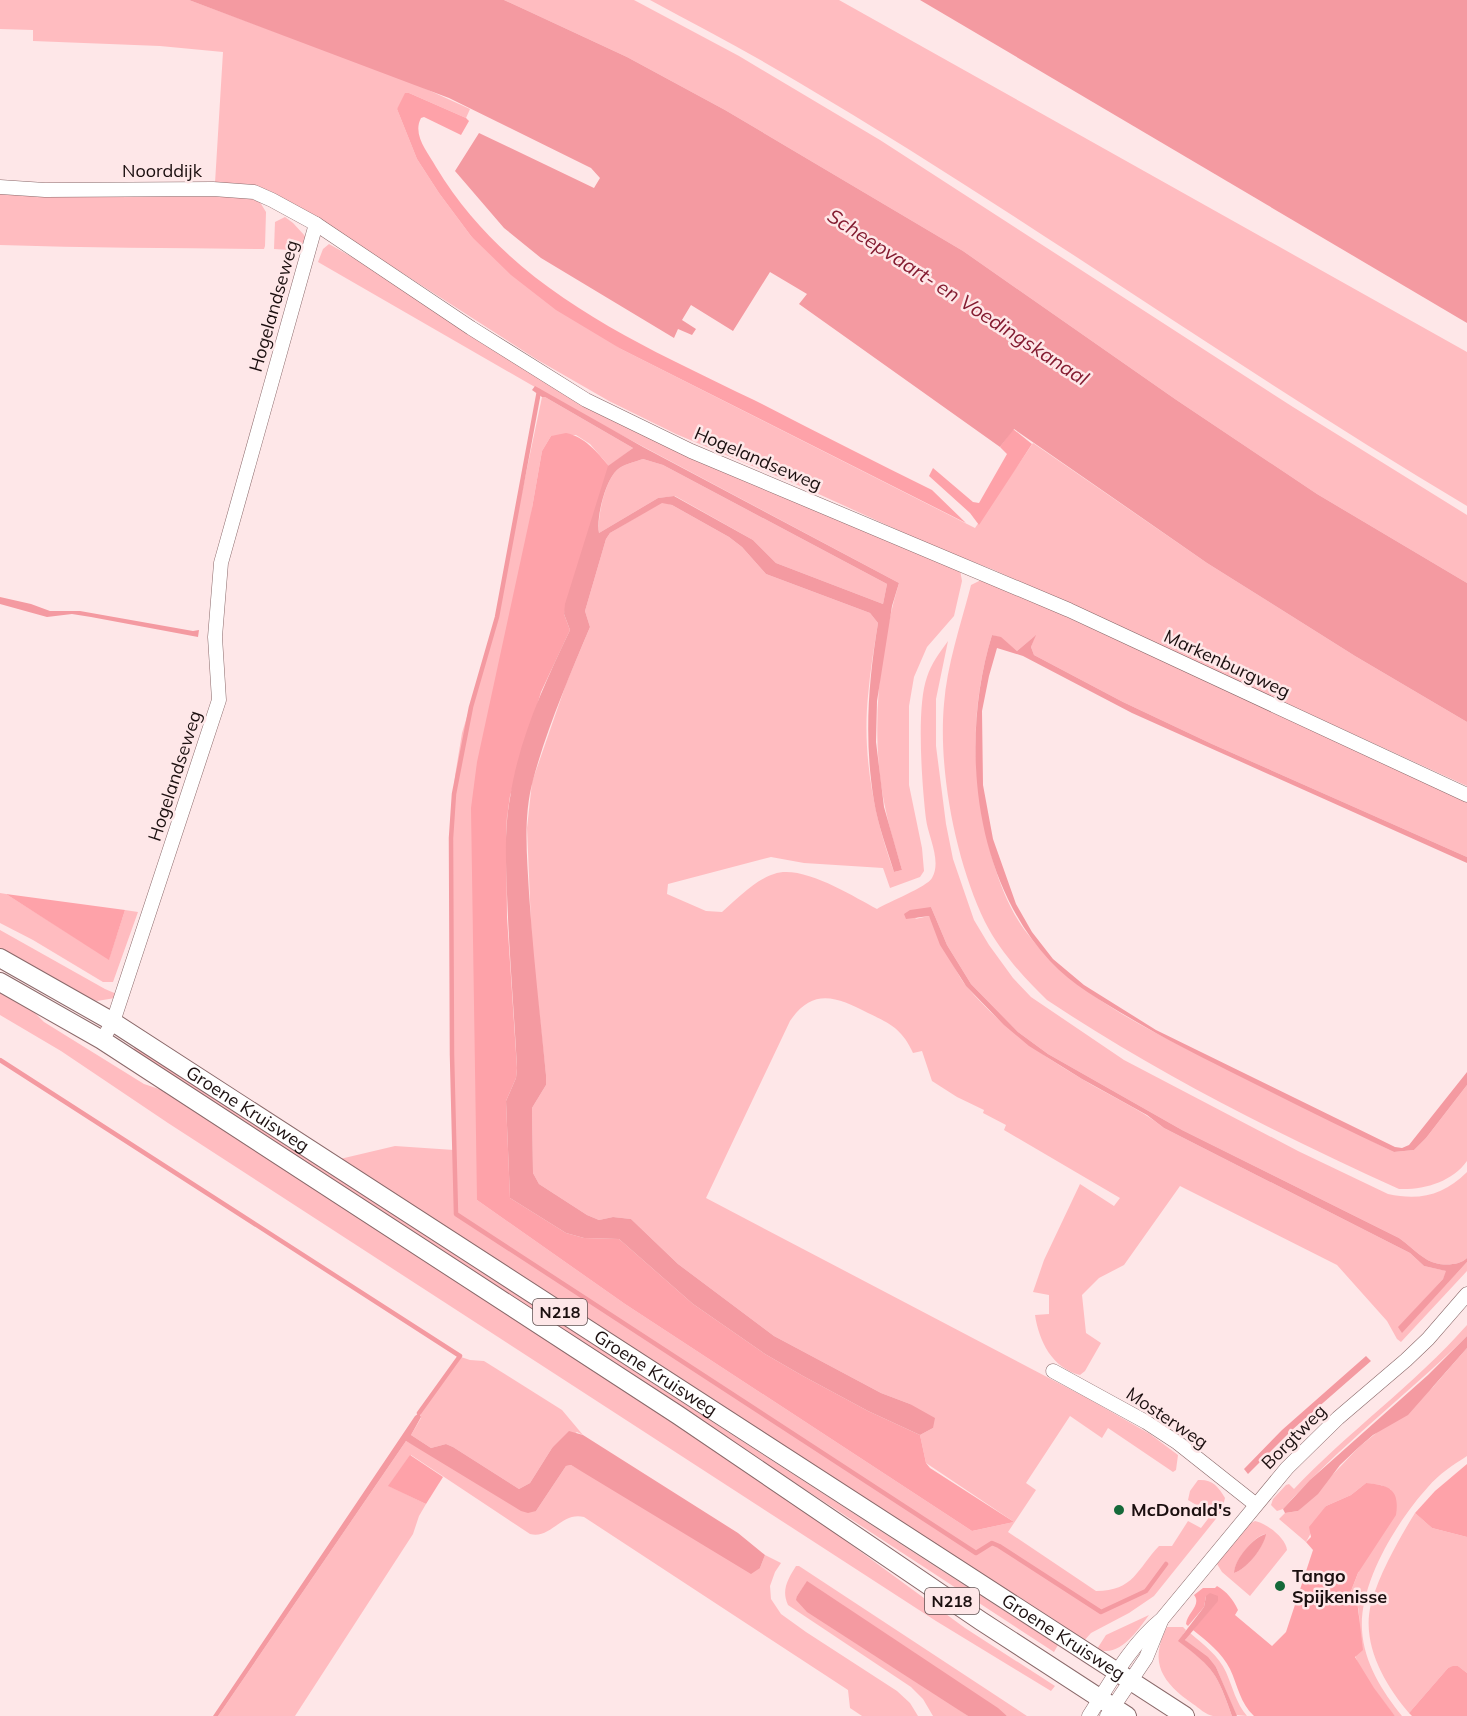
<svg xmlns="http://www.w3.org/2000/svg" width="1467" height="1716" font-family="Mulish,sans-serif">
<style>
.green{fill:#ffbcc0;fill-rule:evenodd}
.forest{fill:#fea2a9}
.water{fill:#f49aa1;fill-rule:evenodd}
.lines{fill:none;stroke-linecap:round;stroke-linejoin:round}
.stream{stroke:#f49aa1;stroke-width:4.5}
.minor-casing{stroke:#8a696a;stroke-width:15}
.major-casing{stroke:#8a696a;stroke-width:20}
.minor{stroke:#fff;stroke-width:14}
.major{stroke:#fff;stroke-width:18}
.poi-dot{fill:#156939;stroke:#fee7e8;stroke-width:2}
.labels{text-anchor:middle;stroke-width:5;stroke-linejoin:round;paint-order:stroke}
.shield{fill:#fee7e8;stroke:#5f5050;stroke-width:1.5}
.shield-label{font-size:16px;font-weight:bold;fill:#1b0f0f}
.street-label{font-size:18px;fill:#1b0f0f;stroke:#fee7e8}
.poi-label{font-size:18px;font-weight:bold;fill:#1b0f0f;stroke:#fee7e8;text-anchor:start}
.water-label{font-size:20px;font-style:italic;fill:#841c31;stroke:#fee7e8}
</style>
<rect width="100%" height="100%" fill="#fee7e8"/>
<g class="green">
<path d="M0 0H189L413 83 470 109 466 118 409 93 397 109 417 159 439 193 471 236 621 349 975 528 1033 443 1207 563 1355 656 1467 722V786L994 570 935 547 812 491 676 434 609 401 536 359 323 222 270 191 246 184 215 183 223 52 160 46 33 41V30L0 29Z"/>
<path d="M504 0H634L739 56 880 140 1293 407 1467 515V583L1317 494 1175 399 963 251 725 110 627 57Z"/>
<path d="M650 0H839L1467 352V506C1240 371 1025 216 798 82 750 53 700 27 650 0Z"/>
<path d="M0 192 237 196 258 199 266 212 265 246 264 249C176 248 88 248 0 245Z"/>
<path d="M285 217 293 223 305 236 306 251 274 249 275 222Z"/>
<path d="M329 244 359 261 538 377 960 570 962 581 954 616 927 647 914 677 909 706V785L922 848 924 871 920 877 890 888 883 868 804 863 771 857 668 884 667 894 706 911 722 912C737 899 755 880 774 874 802 864 852 896 877 909 888 902 927 887 932 878 942 861 928 836 926 819 922 785 916 707 927 677 931 664 940 652 948 641L936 699V746L946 824 953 859 974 920 989 945 1013 978 1031 997 1124 1060 1298 1151 1388 1194C1420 1201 1444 1195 1467 1172V1258C1458 1267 1436 1266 1426 1259 1416 1253 1408 1244 1399 1238L1182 1130 1048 1054 1018 1032 971 984 947 945 931 907 915 919 929 916C941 936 954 972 968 988 1001 1026 1039 1054 1082 1079 1110 1096 1139 1108 1164 1128L1410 1253 1424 1266 1447 1271 1443 1279 1399 1327 1402 1332 1467 1262V1271L1401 1342 1397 1339 1387 1321 1337 1265 1180 1186 1124 1265 1099 1278 1082 1295 1086 1333 1101 1343 1085 1371 1080 1375C1052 1368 1039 1341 1035 1315L1049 1314V1295L1033 1292 1044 1260 1080 1184 1114 1206 1120 1198 1004 1130 1006 1125 983 1113 984 1110 957 1097 932 1081 922 1051 913 1053C902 1029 891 1024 868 1013 837 997 813 987 790 1021L706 1198 1087 1398 1150 1434 1178 1455 1176 1470 1173 1472 1108 1428 1102 1438 1070 1416 1026 1483 1036 1490 1008 1532 1096 1591C1134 1591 1137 1569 1159 1546H1172L1188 1521 1201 1528 1214 1511 1201 1501 1198 1506 1188 1500 1190 1491 1198 1480C1212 1479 1218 1486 1225 1498L1222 1510 1215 1520 1154 1596 1129 1613 1091 1633 1083 1642 340 1159 395 1146 454 1150 450 949 451 826 455 776 462 733 492 635 542 397H545L633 448 609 466 590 444 576 435 551 436 542 451 532 508 477 1200 625 1304 972 1531 1014 1522 926 1463 920 1435 933 1428 910 1404 881 1393 774 1336 678 1264 631 1219 613 1217 599 1220 587 1215 539 1184 533 1173 532 1108 546 1085V1075L532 948 527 828 532 782 566 684 590 627 585 611 606 539 610 533 662 502 672 505 729 537 742 547 766 574 870 613 878 623C874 647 870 672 868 696 862 755 874 817 894 872L902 870C896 849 889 828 885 807 870 736 878 652 899 583L580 413 318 262 323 249Z"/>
<path d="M643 459 663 465 887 584 883 604 776 563 753 540 675 496 658 498 599 533C597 517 605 481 617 470 623 464 635 462 643 459Z"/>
<path d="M981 580 991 582 1467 801V857L1212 744 1123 702 1034 655 1031 647 1035 636 1017 651 1001 638 992 635C975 691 971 748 981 806 987 846 1001 900 1027 933 1078 1000 1158 1034 1232 1071 1286 1098 1340 1125 1394 1152L1414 1150 1426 1138 1467 1085V1161C1452 1182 1424 1190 1399 1189 1278 1134 1158 1074 1047 1000 1024 978 999 950 985 922 956 862 938 771 944 704 947 665 960 627 970 589L971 585Z"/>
<path d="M0 893 6 894 109 959 125 910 138 912 113 982H103L33 940 0 923Z"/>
<path d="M0 930 105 989 119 995 115 998 97 1001 88 998 0 949Z"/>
<path d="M0 992 33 1011 44 1022 144 1084 165 1091 775 1489 965 1628 1055 1686 1051 1691 936 1621 168 1123 61 1051 0 1015Z"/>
<path d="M135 1047 930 1563 1058 1645 1054 1652 133 1050Z"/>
<path d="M1467 1325V1336C1407 1395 1339 1446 1283 1509L1277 1511 1271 1505 1273 1499 1286 1485 1289 1484 1294 1489C1349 1431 1414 1385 1467 1325Z"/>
<path d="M1467 1348V1456C1453 1465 1439 1474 1428 1487 1397 1521 1359 1583 1362 1630 1364 1663 1382 1691 1402 1716H1395C1385 1703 1361 1674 1356 1658 1355 1655 1357 1649 1357 1645 1360 1626 1362 1607 1351 1591L1391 1490 1381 1485 1366 1483 1351 1495 1326 1506 1306 1542 1279 1519 1285 1513 1298 1511 1359 1447 1433 1387Z"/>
<path d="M458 1356 470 1360 484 1361 562 1410 583 1435 577 1432 552 1448 530 1483 519 1489 453 1447 446 1444 431 1448 411 1435 421 1418 420 1413Z"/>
<path d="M406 1441 536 1511 566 1466 571 1465 760 1568 765 1555 781 1563 775 1572 770 1586 771 1599 781 1614 806 1632 897 1691 910 1703 918 1716H862L850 1708 848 1690 584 1517C562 1511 550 1540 530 1534L411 1455 389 1486 426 1504 419 1516 413 1534 295 1716H218Z"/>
<path d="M1415 1513 1432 1528 1467 1537V1673L1458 1666 1448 1668 1409 1713C1384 1684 1361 1643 1371 1604 1375 1589 1381 1575 1388 1561 1396 1545 1405 1529 1415 1513Z"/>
<path d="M1255 1521C1266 1523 1286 1538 1287 1550L1250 1596 1222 1572 1217 1564 1247 1525ZM1265 1534C1264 1547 1247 1569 1234 1573 1235 1560 1253 1537 1265 1534Z"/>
<path d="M796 1566H799L1027 1716H1007L807 1582 797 1596 968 1716H933L923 1699 911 1687 788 1605C781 1590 788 1579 796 1566Z"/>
<path d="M1149 1615C1138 1630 1119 1659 1097 1649L1106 1635Z"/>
<path d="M1167 1627H1183L1186 1630 1179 1641C1215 1669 1217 1674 1232 1716 1226 1716 1219 1716 1213 1716 1206 1715 1199 1708 1193 1704 1163 1683 1148 1663 1167 1627Z"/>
<path d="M1190 1633C1203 1644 1219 1656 1226 1672 1233 1688 1236 1703 1247 1716L1236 1715 1216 1667 1185 1640Z"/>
</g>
<g class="forest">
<path d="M405 93H409L466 118 469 121 461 135 424 117 421 118C412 135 428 152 436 167 509 288 633 341 754 400 813 430 872 461 932 490L966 523 621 349 556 310 511 275 471 236 439 193 417 159 397 109Z"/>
<path d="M1013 429 1032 444 979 525 970 513 929 476 933 468 973 502 979 503 1007 454 1000 447Z"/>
<path d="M566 433C585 437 596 451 609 466L564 614 570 630 541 692 510 796 506 823 507 917 517 1068 516 1078 506 1101 510 1198 566 1233 584 1238 619 1239 693 1304 765 1354 803 1376 868 1411 920 1435 926 1463 930 1468 1014 1522 972 1531 625 1304 477 1200 471 808 477 762 532 508 542 451 551 436Z"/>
<path d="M6 894 125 910 109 960Z"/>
<path d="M410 1455 443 1477 426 1504 388 1486Z"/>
<path d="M1467 1464V1537L1432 1528 1415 1513 1435 1491Z"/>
<path d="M1366 1483C1389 1485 1400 1489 1396 1515L1358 1573 1351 1591 1357 1600 1363 1650 1355 1657 1374 1688 1395 1716H1254C1240 1703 1238 1686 1230 1669 1222 1653 1207 1641 1193 1630L1217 1601V1596H1206L1204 1607 1188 1626 1186 1624C1187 1613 1202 1605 1194 1595L1203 1588H1215L1217 1586C1227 1592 1233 1599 1238 1610L1235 1615 1272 1646 1286 1632 1313 1550 1306 1542 1311 1537 1309 1527 1326 1506 1351 1495Z"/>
<path d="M1453 1666H1458L1467 1673V1716H1412L1409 1713 1448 1668Z"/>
</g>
<g class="water">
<path d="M189 0H504L528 11 627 57 725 110 963 251 1175 399 1317 494 1467 583V722L1355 656 1207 563 1014 429 1000 447 799 304 807 294 770 272 733 331 691 305 682 320 696 329 692 335 678 329 674 338 541 258 504 228 455 171 479 133 594 188 600 178 591 168 449 98Z"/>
<path d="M920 0H1467V323Z"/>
<path d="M535 386 643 447 899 583 892 606 877 701 876 742 884 807 902 870 894 872C887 849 878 825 874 801 864 740 868 684 878 623L870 613 766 574 742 547 729 537 672 505 662 503 610 533 606 539 585 611 590 627C569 677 547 728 533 780 523 817 527 856 529 893 533 954 540 1014 546 1075V1085L532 1108 533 1173 539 1184 587 1215 599 1220 613 1217 631 1219 678 1264 774 1336 881 1393 910 1404 935 1418 933 1428 920 1435 868 1411 803 1376 765 1354 693 1304 619 1239 584 1238 566 1233 510 1198 506 1101 516 1078 517 1068C514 1010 509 952 507 894 506 862 504 830 510 798 519 738 544 685 570 630L564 614 565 604 608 466 633 448 545 397H542L532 390ZM643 459 663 465 887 584 883 604 776 563 753 540 674 496 658 498 599 533C596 518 605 481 617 470 623 464 635 462 643 459Z"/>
<path d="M0 597 31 604 50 611H80L193 631 199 630 198 637 91 617 72 614 47 617 0 604Z"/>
<path d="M992 635 1001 637 1017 651 1036 635 1031 647 1034 655 1123 702 1212 744 1467 857V863L1132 713 1023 656 997 648 989 676 982 711 983 785 993 839 1016 904 1032 932 1053 959 1084 985 1156 1030 1395 1147 1402 1148 1409 1145 1467 1072V1085L1426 1138 1414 1150 1394 1152C1338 1126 1283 1098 1227 1070 1196 1054 1165 1039 1135 1021 1105 1003 1073 986 1050 961 972 877 960 739 992 635Z"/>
<path d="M931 907 947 945 971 984 1018 1032 1048 1054 1182 1130 1399 1238C1408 1244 1416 1253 1426 1259 1436 1266 1458 1267 1467 1258V1262L1402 1333 1398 1327 1443 1279 1446 1271 1424 1266 1410 1253 1164 1128 1147 1115 1082 1079 1029 1046 1004 1025 966 986 940 945 929 916 906 919 904 914 910 910Z"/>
<path d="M1467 1336V1348L1408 1415 1373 1435 1359 1447 1340 1465 1318 1494 1298 1511 1285 1513 1283 1509 1310 1480 1428 1375Z"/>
<path d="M1366 1356 1371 1361 1292 1430 1248 1474 1244 1469 1282 1430Z"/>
<path d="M419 1413 421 1417 411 1435 431 1448 446 1444 453 1447 519 1489 530 1483 552 1448 569 1431 583 1435 738 1533 765 1555 760 1568 751 1574 571 1465 566 1466 536 1511 528 1513 521 1511 406 1441 218 1716H213L415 1416Z"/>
<path d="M1266 1534C1264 1547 1247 1569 1234 1573 1234 1560 1253 1537 1266 1534Z"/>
<path d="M807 1581 998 1708 1007 1716H968L807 1612 796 1600 797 1596Z"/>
<path d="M1210 1593 1218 1596V1601L1185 1640 1208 1657 1216 1667 1237 1716H1232C1217 1674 1215 1669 1178 1641L1204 1607 1206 1596Z"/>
</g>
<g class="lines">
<g class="stream">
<path d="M539 391 497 617 471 707 454 794 451 838 452 1055 456 1214 976 1553 992 1543 999 1546 1101 1612 1146 1591 1166 1564"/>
<path d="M0 1060 460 1356 419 1413"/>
</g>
<g class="minor-casing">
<g id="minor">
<path d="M0 187 45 190 213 189 254 192 272 200 316 224 471 328 586 400 691 451 1069 610 1467 795"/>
<path d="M102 1040 113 1022 219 700 215 637 221 563 316 224"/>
<path d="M1053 1371 1146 1422 1178 1443 1255 1504"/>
<path d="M1089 1716C1110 1683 1131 1644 1162 1619L1287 1468 1338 1418 1406 1360 1428 1339 1467 1294"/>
<path d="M1107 1716 1146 1658 1161 1621"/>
</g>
</g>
<g class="major-casing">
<g id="major">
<path id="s1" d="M0 958 113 1022 1185 1716"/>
<path d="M0 982 102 1040 678 1415 981 1621 1127 1716"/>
</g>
</g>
<use href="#minor" class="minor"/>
<use href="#major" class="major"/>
</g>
<g class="poi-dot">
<circle cx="1119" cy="1510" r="6"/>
<circle cx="1280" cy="1586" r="6"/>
</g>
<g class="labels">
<g class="shield">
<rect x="533" y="1299" width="54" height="26" rx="4.5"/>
<rect x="925" y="1588" width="54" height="26" rx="4.5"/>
</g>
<g class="shield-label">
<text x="560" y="1318">N218</text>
<text x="952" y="1607">N218</text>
</g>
<g class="street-label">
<text x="162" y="177">Noorddijk</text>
<text transform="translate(274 306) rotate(-74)" y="6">Hogelandseweg</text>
<text transform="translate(758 459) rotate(23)" y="6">Hogelandseweg</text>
<text transform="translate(1227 664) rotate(25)" y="6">Markenburgweg</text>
<text transform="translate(175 776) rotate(-72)" y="6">Hogelandseweg</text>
<text dy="6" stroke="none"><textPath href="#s1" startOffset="290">Groene Kruisweg</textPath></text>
<text dy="6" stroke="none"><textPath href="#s1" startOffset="776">Groene Kruisweg</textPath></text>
<text transform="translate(1167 1418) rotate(34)" y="6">Mosterweg</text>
<text transform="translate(1294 1437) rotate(-45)" y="6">Borgtweg</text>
<text dy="6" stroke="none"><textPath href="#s1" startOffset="1262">Groene Kruisweg</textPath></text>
</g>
<g class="poi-label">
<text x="1131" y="1516">McDonald's</text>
<text x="1292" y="1582">Tango<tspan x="1292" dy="21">Spijkenisse</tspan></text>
</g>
<g class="water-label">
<text transform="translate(958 297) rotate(33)" y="7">Scheepvaart- en Voedingskanaal</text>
</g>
</g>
</svg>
